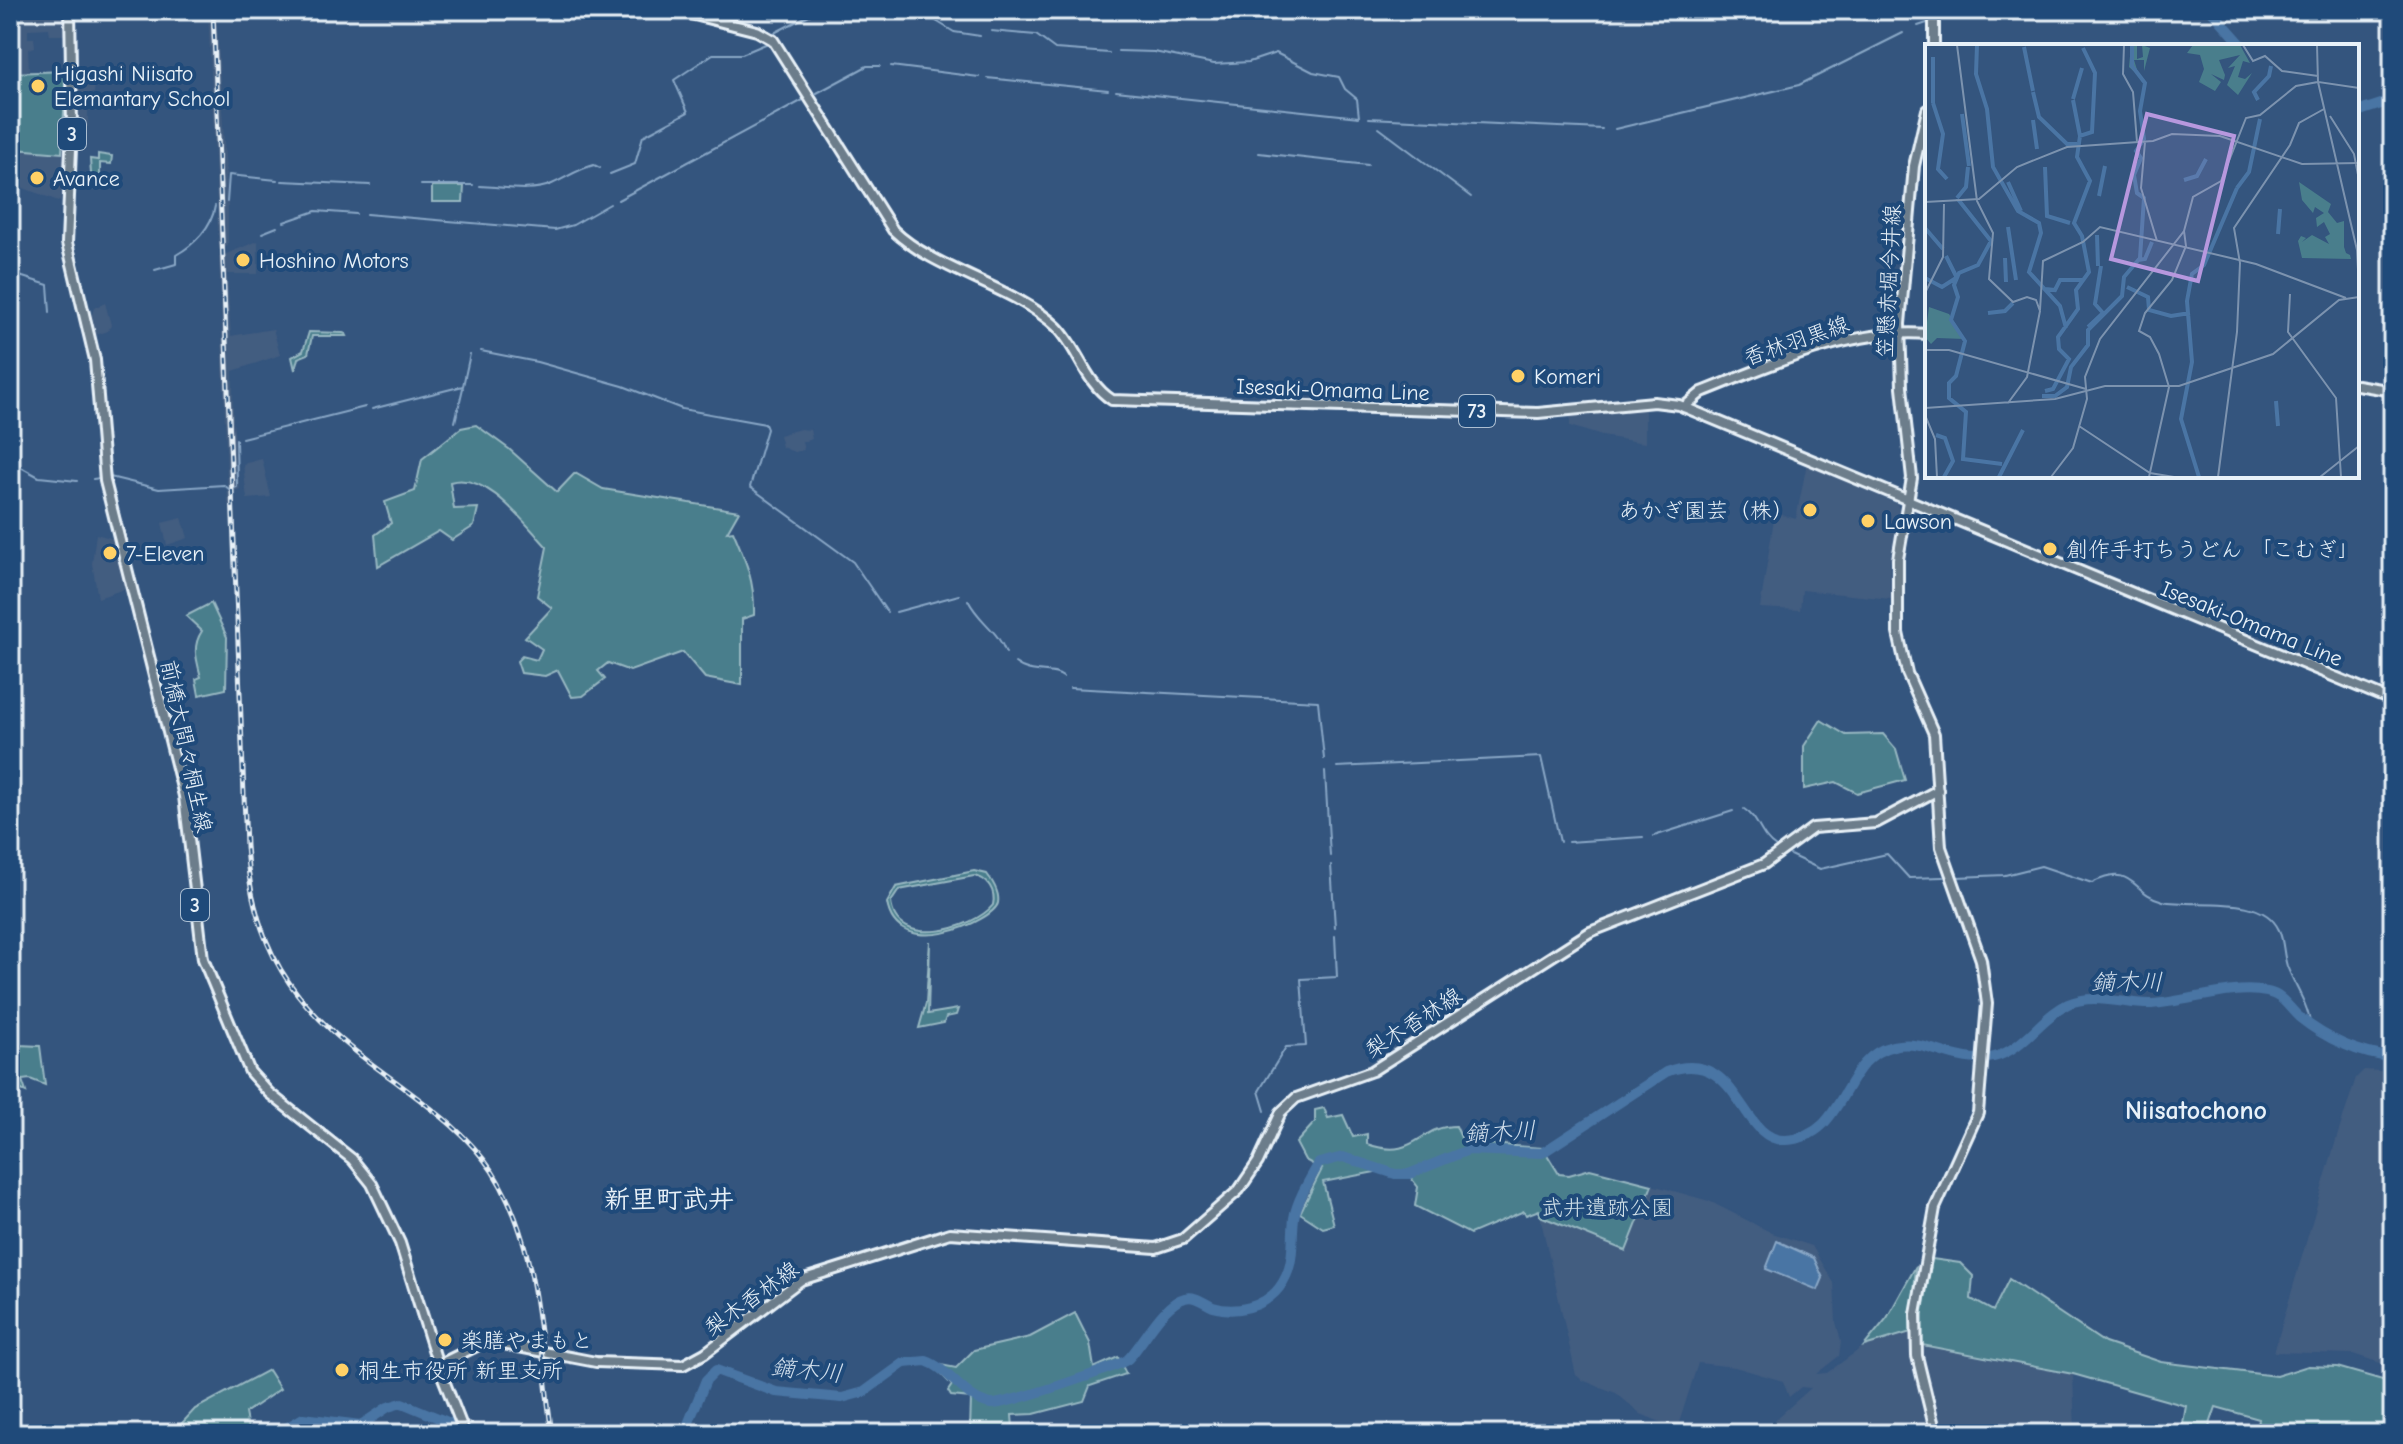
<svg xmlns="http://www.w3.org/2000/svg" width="2403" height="1444" font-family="'Comic Neue','Klee One',sans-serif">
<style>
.built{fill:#435d80}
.green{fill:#497e8c;stroke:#98b8c2;stroke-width:2;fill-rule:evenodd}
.water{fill:#4a75a4;stroke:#89a7c6;stroke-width:2}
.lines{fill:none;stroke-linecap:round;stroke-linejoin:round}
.stream{stroke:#89a7c6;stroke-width:2}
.river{stroke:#4a75a4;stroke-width:10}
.major-casing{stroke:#e8f1f8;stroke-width:14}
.major{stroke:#6c7d8b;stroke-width:8}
.rail-casing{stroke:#e8f1f8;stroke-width:5}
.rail{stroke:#1f4a7a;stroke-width:2;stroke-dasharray:6;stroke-linecap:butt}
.poi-dot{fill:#ffd166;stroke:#1f4a7a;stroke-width:3}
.labels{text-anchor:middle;stroke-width:8;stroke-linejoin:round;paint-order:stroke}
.shield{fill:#1f4a7a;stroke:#acbfd2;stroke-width:2}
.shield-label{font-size:20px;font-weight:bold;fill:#e8f1f8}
.poi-label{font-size:22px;fill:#e8f1f8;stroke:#1f4a7a;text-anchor:start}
.street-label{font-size:22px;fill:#e8f1f8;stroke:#1f4a7a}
.park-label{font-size:22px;fill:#d0e0e8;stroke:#1f4a7a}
.water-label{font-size:24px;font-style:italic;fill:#d0deeb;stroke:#1f4a7a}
.quarter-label{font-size:26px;font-weight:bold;fill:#e8f1f8;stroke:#1f4a7a}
.inset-river{fill:none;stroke:#4a75a4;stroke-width:4}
.inset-road{fill:none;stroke:#7c93af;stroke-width:2}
.view{fill:#b798de;fill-opacity:0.15;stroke:#b798de;stroke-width:4}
.inset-edge{fill:none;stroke:#e8f1f8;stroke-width:4}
</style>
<rect width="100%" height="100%" fill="#34557e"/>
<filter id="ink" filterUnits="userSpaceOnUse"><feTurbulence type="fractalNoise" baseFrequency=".0125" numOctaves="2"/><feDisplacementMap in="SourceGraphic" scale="16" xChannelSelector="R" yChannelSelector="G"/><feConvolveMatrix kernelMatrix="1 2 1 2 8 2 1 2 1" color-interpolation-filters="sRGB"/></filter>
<g filter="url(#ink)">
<g class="built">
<path d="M10 10H65V35H50L49 28 28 29V38H34L35 47 28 49 29 71H66L67 124 61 202 10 183Z"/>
<path d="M208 10H216L228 207V246L219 250Z"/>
<path d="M76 73H96L94 93 88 94V127L76 128Z"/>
<path d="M258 241V274H227L231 336 273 329 280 355 233 371V421L240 489 234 491 235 504 228 505 219 257Z"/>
<path d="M10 276 19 279 20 324 10 328Z"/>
<path d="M105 303 111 325 108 331 96 335 91 317 94 308Z"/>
<path d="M1645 407V443L1602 436 1570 426V416Z"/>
<path d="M800 429 810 430 812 439 802 442 804 450 794 452 782 447 779 435Z"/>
<path d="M262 459 271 497 247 499 243 464Z"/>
<path d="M1807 463 1897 504 1900 511 1890 563 1891 599 1802 590 1800 610 1760 608 1775 513 1796 519Z"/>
<path d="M182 518 188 538 167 545 162 523Z"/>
<path d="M96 534 114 539 127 588 98 598 92 563Z"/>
<path d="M2364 1070 2393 1072V1367L2353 1354 2274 1352 2336 1140 2356 1078Z"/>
<path d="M1652 1185 1709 1201 1772 1233 1812 1246 1834 1283 1836 1322 1841 1341 1839 1356 1816 1374 1827 1373 1864 1346 1911 1332 1928 1415 1936 1413 1922 1345 2073 1374 2075 1434H1942L1937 1415 1929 1418 1933 1434H1759L1811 1388 1801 1387 1789 1397 1783 1381 1735 1367 1698 1363 1677 1429 1641 1414 1616 1393 1582 1380 1576 1375 1540 1216 1626 1250Z"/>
</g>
<g class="green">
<path d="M66 71 62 153 15 149 11 73Z"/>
<path d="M98 154 112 156 111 164 100 163V187L92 189 90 159 98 160Z"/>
<path d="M432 186H464L463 202H432Z"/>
<path d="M309 332 343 333 346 334 347 336H312L308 354 298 358 295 370 292 357 303 351Z"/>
<path d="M476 425 509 449 557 492 575 473 603 489 739 511 727 532 733 531C746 561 755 582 754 615L742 619V685L705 678 683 652 630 671 608 663 598 671 605 679 583 696 572 697 558 670 545 676 521 673 517 661 522 656 537 660 542 649 525 637 552 608 537 596 547 547C524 523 487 471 450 482L454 509 478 508 474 526 452 540 439 531 378 566 375 535 391 523 385 502 415 491 422 459 461 428Z"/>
<path d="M211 603 227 637 226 689 199 695 196 679 201 677C196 658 192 646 202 631L186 616Z"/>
<path d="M1821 720 1846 735 1883 734 1896 749 1905 780 1857 793 1836 782 1804 789V746Z"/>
<path d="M974 871 987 874C993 882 1000 893 998 903 994 921 897 964 887 903L896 887ZM974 876C988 878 996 891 993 905 974 929 896 951 891 902L899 890Z"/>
<path d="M930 941 928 1014 958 1009 956 1015 946 1017 944 1023 919 1028 926 1003Z"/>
<path d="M17 1028 19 1045 40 1046 45 1085 30 1079 22 1080 26 1092 10 1085V1029Z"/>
<path d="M1324 1108 1328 1118 1343 1115 1353 1137 1367 1134V1144C1417 1161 1417 1126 1456 1126L1463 1142 1543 1148 1559 1174 1569 1175 1590 1169 1652 1185 1626 1251 1540 1216 1539 1210 1526 1215 1524 1211 1470 1234 1415 1206 1418 1187 1411 1178H1398L1380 1171 1323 1182 1334 1225 1323 1228 1300 1213 1322 1169 1305 1160 1296 1143 1315 1122V1110Z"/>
<path d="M1932 1259 1960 1263 1973 1276 1971 1299 1993 1311 2009 1279 2105 1343 2161 1362 2276 1376 2308 1366 2337 1367 2393 1383V1430L2358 1434H2257L2259 1419 2216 1407 2207 1433 2182 1429 2186 1406 2073 1374 1922 1345 1923 1311Z"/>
<path d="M1916 1266 1911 1332 1864 1346 1887 1318Z"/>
<path d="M1075 1313 1090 1343 1094 1368 1118 1357 1126 1374 1090 1386 1084 1401 1034 1414 1012 1415 1013 1428 1031 1430 1030 1434 970 1431 971 1398 951 1396 948 1391 952 1385 934 1367 936 1364 956 1368 974 1350 1030 1337Z"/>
<path d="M268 1370 280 1389 245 1413 249 1434H172L195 1409Z"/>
</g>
<path class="water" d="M1777 1241 1814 1258 1823 1278 1818 1290 1766 1269Z"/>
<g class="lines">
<g class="stream">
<path d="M933 10 936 21 954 32 980 36"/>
<path d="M1940 16 1951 10"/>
<path d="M1918 26 1927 23"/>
<path d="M991 31 1036 35 1055 49 1109 53"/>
<path d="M774 33 819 10"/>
<path d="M891 66 979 77"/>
<path d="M987 78 1108 90"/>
<path d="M1116 91 1359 117 1357 99 1345 89 1339 77 1313 72 1276 53 1249 62 1214 64 1154 52 1118 51"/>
<path d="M815 94 867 66H880"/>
<path d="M1369 118 1602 129"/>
<path d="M1379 128 1471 197"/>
<path d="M1615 129 1799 85 1903 33"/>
<path d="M1259 153 1368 165"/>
<path d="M610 174 635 164 643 136 688 112 674 80 713 54H742L768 43 803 96"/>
<path d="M282 181 370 185"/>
<path d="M421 185H473"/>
<path d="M480 186C503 187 531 193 552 184 566 178 578 169 594 165L600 168"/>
<path d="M618 200 803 100"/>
<path d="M227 202 229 175 277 180"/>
<path d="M366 214 555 230 573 225 610 204"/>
<path d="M284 222 316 211 356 214"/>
<path d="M262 233 277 227"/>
<path d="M155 270 176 264V255C194 245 212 227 215 206"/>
<path d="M10 273 48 285 50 312"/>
<path d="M481 351 537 362 623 386 682 409 765 424 767 429 750 487 853 562 887 612"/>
<path d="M372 409 463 386 470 354"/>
<path d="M455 422 463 388"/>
<path d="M242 438 365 407"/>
<path d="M10 467 17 465 39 477 77 481"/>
<path d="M110 477 159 489 224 485 229 489"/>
<path d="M93 479 100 478"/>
<path d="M234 488 237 487 236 439"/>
<path d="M968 600C979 622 998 630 1006 653"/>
<path d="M896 612 959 595"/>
<path d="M1015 663C1032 676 1052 668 1063 677"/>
<path d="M1070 688 1318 701 1324 759"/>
<path d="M1337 767 1541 757 1560 842"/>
<path d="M1325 772 1330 856"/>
<path d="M1744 809C1759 818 1760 837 1776 847"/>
<path d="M1654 836 1733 811"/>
<path d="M1568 842 1643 837"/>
<path d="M1790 855 1820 869 1887 854 1909 878 1943 877"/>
<path d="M1331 865 1335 927"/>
<path d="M1957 877 2005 875 2041 866 2092 883C2135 862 2130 893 2163 901 2193 908 2262 892 2279 930 2284 941 2283 954 2287 966 2294 985 2308 1004 2310 1023"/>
<path d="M1265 1111 1259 1091 1286 1047 1306 1046 1301 979 1337 977 1335 936"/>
</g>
<g class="river">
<path d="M2211 10 2243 46"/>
<path d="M2357 112 2393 100"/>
<path d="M276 1434 303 1418 361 1425 388 1407 402 1403 477 1434"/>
<path d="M684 1434 706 1380 716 1370 776 1392 842 1398 864 1392 904 1363 926 1361C950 1369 964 1399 991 1404 1001 1406 1120 1367 1128 1359 1143 1344 1163 1303 1185 1298 1195 1295 1204 1303 1213 1307 1236 1314 1264 1307 1279 1288 1296 1266 1291 1243 1294 1218 1297 1200 1310 1179 1319 1163L1343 1157 1395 1174H1409L1468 1150 1542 1153 1666 1072C1740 1044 1739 1143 1786 1140 1848 1137 1840 1058 1893 1046 1928 1038 1955 1066 1994 1057 2023 1050 2041 1017 2068 1004 2094 992 2125 1005 2152 1004 2188 1002 2231 985 2267 992 2283 995 2288 1007 2299 1017 2325 1038 2360 1055 2393 1057"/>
</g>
<g class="major-casing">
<g id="major">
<path d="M70 10 72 125 67 243 95 360 105 481 184 796 203 959 250 1072 269 1093 352 1159 372 1184 400 1243 438 1365 465 1434"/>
<path d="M675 10 757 31 773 40 893 230C935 271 1016 287 1057 327 1078 348 1085 383 1112 400L1538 413 1654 402 1679 405 2393 701"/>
<path d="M1934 10V46"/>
<path d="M1927 110 1914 166 1900 324 1902 387 1912 478 1898 559V633L1907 673 1934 734 1941 847 1981 960 1987 1004 1978 1113 1935 1208 1916 1314 1917 1356 1936 1434"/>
<path d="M2357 385 2393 391"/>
<path d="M1684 407 1702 392C1773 364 1850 328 1927 334"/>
<path d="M438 1365 487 1341 596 1362 683 1365 705 1353 801 1280 950 1233 1156 1248 1183 1239 1239 1190 1258 1162 1281 1112 1296 1098 1372 1071 1590 932 1764 864 1813 828 1876 823 1938 790"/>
</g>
</g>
<use href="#major" class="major"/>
<g class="rail-casing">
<path id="rail" d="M213 10 246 846C253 962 305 1017 395 1081 431 1108 467 1133 492 1171 541 1247 539 1347 552 1434"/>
</g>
<use href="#rail" class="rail"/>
</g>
</g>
<g class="poi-dot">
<circle cx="38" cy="86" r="8"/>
<circle cx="37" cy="178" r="8"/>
<circle cx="243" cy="260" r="8"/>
<circle cx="1518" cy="376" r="8"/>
<circle cx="1810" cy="510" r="8"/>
<circle cx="1868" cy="521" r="8"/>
<circle cx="2050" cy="549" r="8"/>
<circle cx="110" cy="553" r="8"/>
<circle cx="445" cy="1340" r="8"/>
<circle cx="342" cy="1370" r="8"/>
</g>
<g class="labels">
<g class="shield">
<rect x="58" y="118" width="28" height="32" rx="6"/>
<rect x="1459" y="395" width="36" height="32" rx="6"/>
<rect x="181" y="889" width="28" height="32" rx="6"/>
</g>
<g class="shield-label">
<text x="72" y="141">3</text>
<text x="1477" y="418">73</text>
<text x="195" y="912">3</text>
</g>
<g class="poi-label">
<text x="54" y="81">Higashi Niisato<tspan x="54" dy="25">Elemantary School</tspan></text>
<text x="53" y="186">Avance</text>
<text x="259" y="268">Hoshino Motors</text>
<text x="1534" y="384">Komeri</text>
<text x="1794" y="518" text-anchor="end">あかぎ園芸（株）</text>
<text x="1884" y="529">Lawson</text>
<text x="2066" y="557">創作手打ちうどん 「こむぎ」</text>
<text x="126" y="561">7-Eleven</text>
<text x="461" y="1348">楽膳やまもと</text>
<text x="358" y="1378">桐生市役所 新里支所</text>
</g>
<g class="street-label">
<text transform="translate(1888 281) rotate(-87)" y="8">笠懸赤堀今井線</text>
<text transform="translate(1796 340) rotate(-19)" y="8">香林羽黒線</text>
<text transform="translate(1333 389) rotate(2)" y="8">Isesaki-Omama Line</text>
<text transform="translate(2252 623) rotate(22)" y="8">Isesaki-Omama Line</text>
<text transform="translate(187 746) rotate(78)" y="8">前橋大間々桐生線</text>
<text transform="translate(1413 1022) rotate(-33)" y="8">梨木香林線</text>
<text transform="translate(751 1298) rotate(-36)" y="8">梨木香林線</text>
</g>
<g class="park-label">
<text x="1607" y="1215">武井遺跡公園</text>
</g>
<g class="water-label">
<text x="2127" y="990">鏑木川</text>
<text transform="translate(1500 1132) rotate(-3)" y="8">鏑木川</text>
<text transform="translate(807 1370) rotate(6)" y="8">鏑木川</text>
</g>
<g class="quarter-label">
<text x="2196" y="1119">Niisatochono</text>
<text x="669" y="1208">新里町武井</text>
</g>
</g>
<g transform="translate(1925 44)">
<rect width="434" height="434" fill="#34557e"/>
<path d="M206 1H212V15L218 13 217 1 225 4 219 27V16H209L214 32 204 23ZM268 1H315L325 19 318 17 313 33 320 35 327 29 313 51 302 41 310 22 303 24 315 11 294 16 300 31 299 36 286 30 296 38 290 47 274 38 279 25 275 11 262 9ZM374 138 406 160 403 168 412 179 419 177V203L421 209 425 211 426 215 377 214 373 197 376 192 381 194 377 198 387 191 404 200 400 193 405 190 399 178 392 183 391 174 399 169 390 163 388 169 377 156ZM4 263 24 270 40 295 12 294 6 300 0 293Z" fill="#497e8c"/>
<path class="inset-river" d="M52 1 51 30 62 65 68 123 93 167 114 179 116 189 104 228 135 262 141 284M99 3 108 47M108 48 114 73 142 100H152M148 55 157 24M148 56 155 92 167 88 170 29 158 4M333 56 329 48 344 32 346 22M8 59 18 90 13 125 22 135M8 59V13M37 70 44 122M108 76 112 105M120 123 122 172 145 179M259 136 272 132 281 115M83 138 96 167M312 144 324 128 335 75M174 152 180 122M32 154 41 143 43 123M32 154 66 197 53 221 34 229 29 241 33 253 26 276 40 297 31 332 24 339V354L41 368 38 415 77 420M83 183 91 236M0 184 18 205M353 190 355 165M172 191 173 222M21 212 32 234M80 214 81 238M213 216 220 215 227 198M0 234 17 243 31 234M202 243 223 253 224 266 246 272 265 269M120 245 130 246 135 236H158M63 269 80 267 88 259M163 283 178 269 170 260 176 222M120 347 128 345 144 315 134 305 133 293 153 265 151 246 164 228 157 192 149 179 165 137 152 113 155 92M117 352H130L142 343 146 323 163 301V286L197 252 199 233 215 214 219 154 212 149 209 131 216 114 211 107 219 95 215 67 220 39 207 22V1M351 357 353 382M11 391 20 394 28 417 19 433M74 433 98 386M274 433 256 375 267 318 262 257 267 230 279 221 312 144"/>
<path class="inset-road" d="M32 1 52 157 68 189 64 235 88 258 102 253 111 256 115 267 102 333 83 359M199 1 198 30 208 48 212 98M318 1 328 17 340 12 357 27 393 32M392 1 393 38 434 44M405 72 429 110 434 136M220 98 216 144 232 197M0 158 54 155 92 123 142 103 228 97 247 90 295 92 377 120 434 119M0 249 18 213 19 160M365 250 363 288 411 354 416 433M115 266 118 217 158 198 175 183 331 220 421 254M0 306H24L161 345M0 364 130 355 180 342H254L348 310 414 256 434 253M0 371 10 395 12 433M154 382 225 429 249 433M126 433 148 404 162 355 160 333 175 295 259 187 268 153 296 137 321 74 335 71 371 42 393 38 432 206 434 245M224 433 244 343 234 310 225 293 214 287 220 269 247 236 261 202 259 187M293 433 312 288 315 219 309 184 365 101 374 79 399 65M395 433 434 402"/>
<path class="view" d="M222 70 309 92 273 237 186 215Z"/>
<rect width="434" height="434" class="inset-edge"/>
</g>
<rect width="2403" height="1444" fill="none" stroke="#1f4a7a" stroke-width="40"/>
<rect x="20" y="20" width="2363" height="1404" fill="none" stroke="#e8f1f8" stroke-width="3" filter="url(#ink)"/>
</svg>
